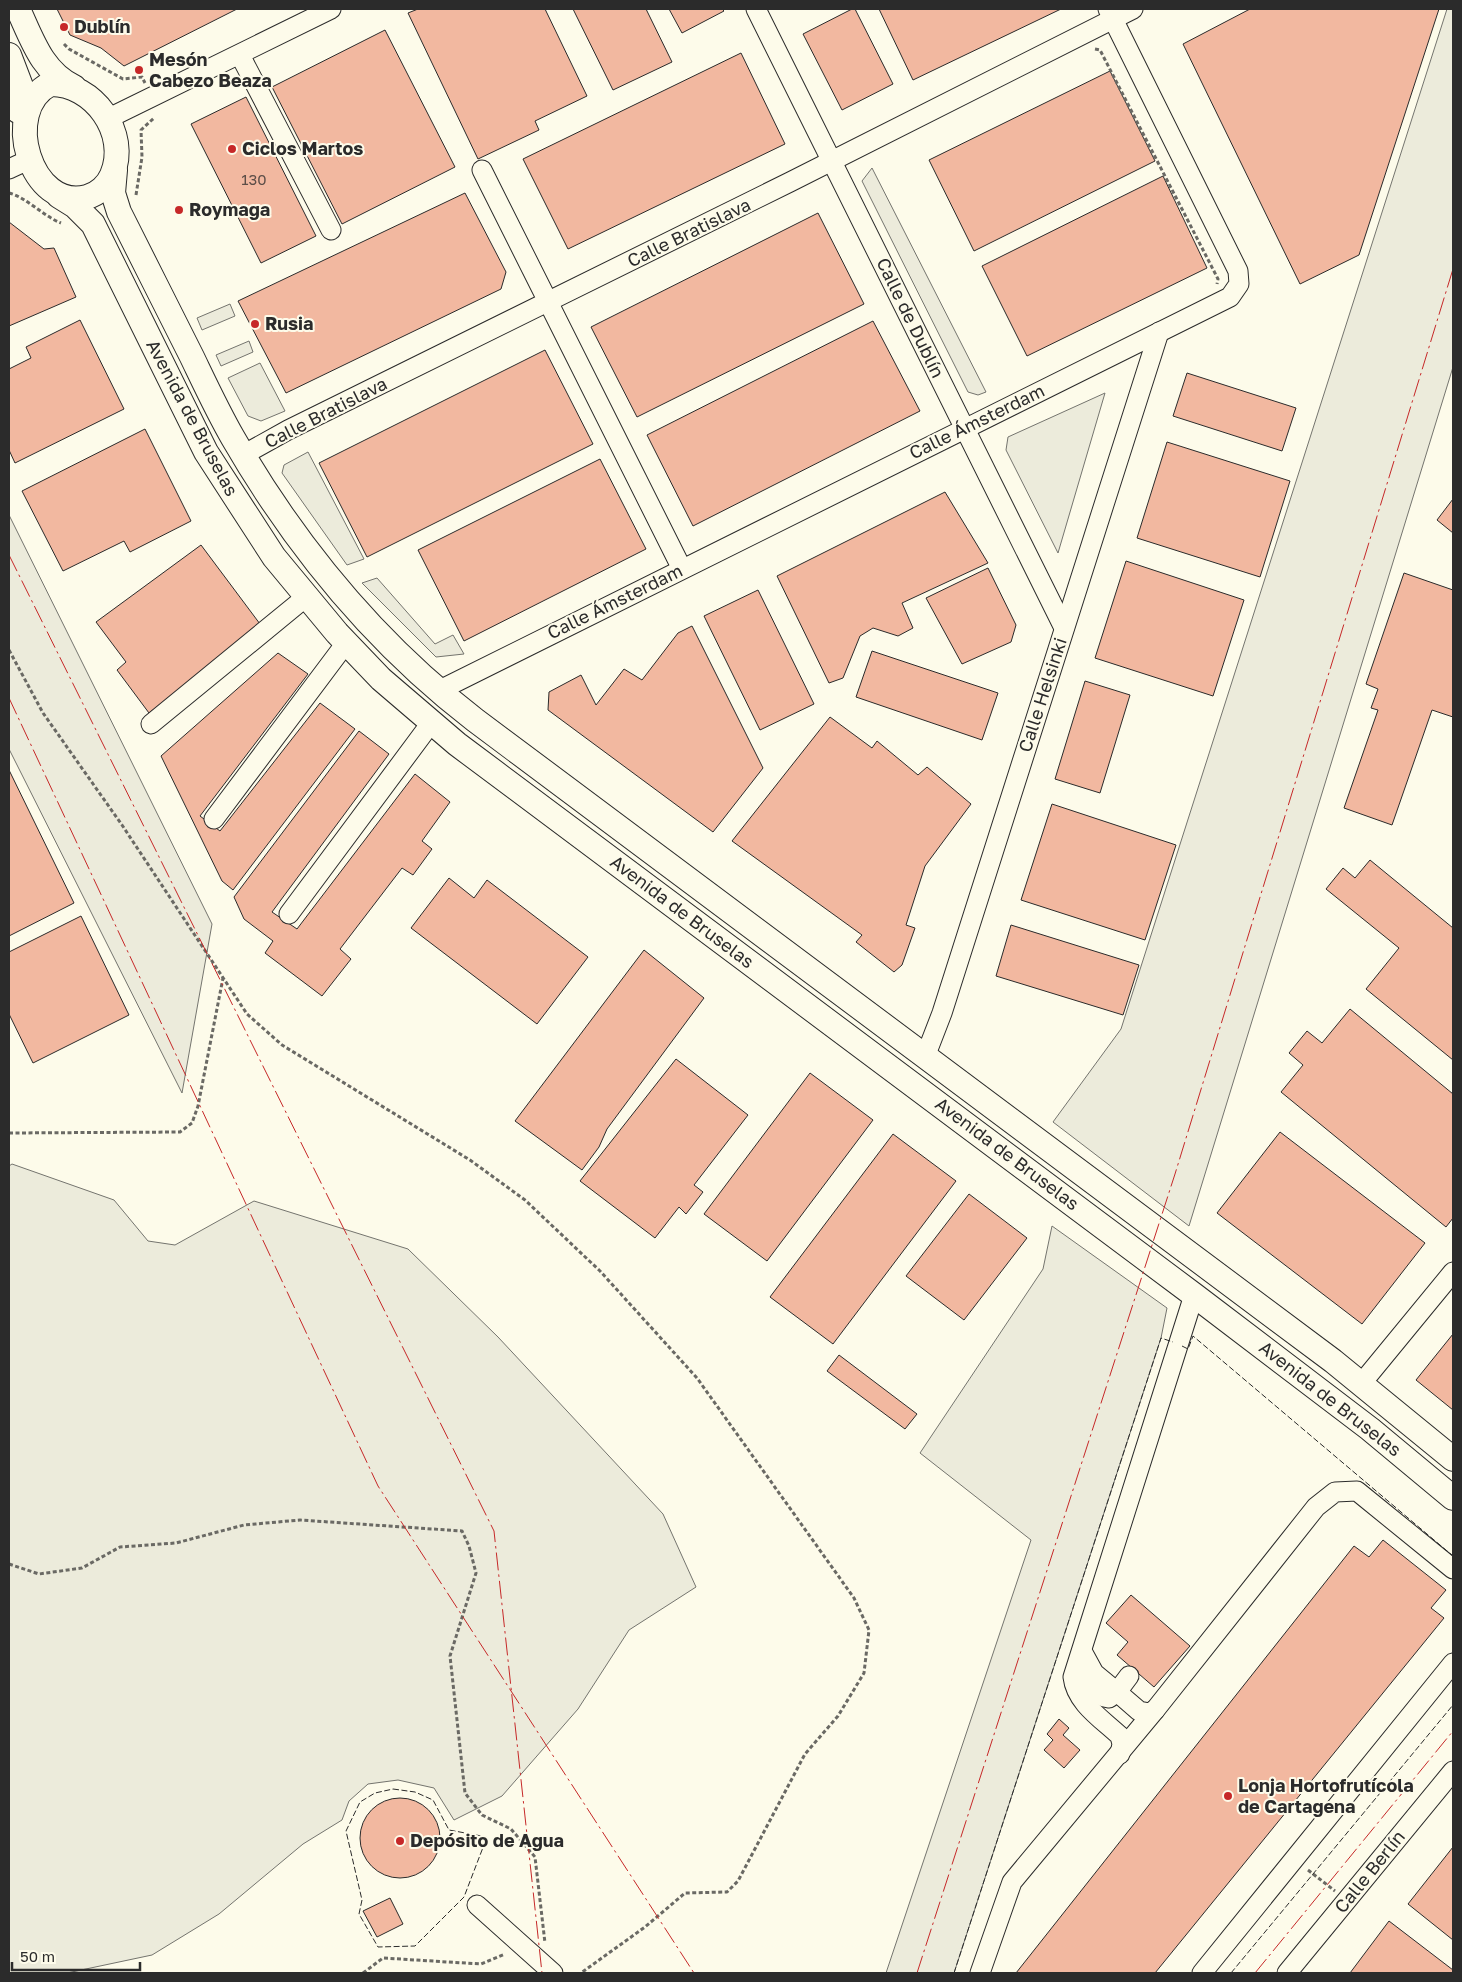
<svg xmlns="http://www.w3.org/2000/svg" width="1462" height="1982" font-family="'Golos Text',sans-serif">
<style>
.green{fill:#ecebdb;stroke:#74746e}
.building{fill:#f2b8a0;stroke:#2b2b2b}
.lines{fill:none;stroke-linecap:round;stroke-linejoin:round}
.minor-casing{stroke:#2b2b2b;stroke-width:21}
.major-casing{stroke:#2b2b2b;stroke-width:26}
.path{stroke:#6a6964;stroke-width:3;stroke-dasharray:4 2.5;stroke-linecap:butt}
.minor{stroke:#fdfbea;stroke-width:19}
.major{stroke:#fdfbea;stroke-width:24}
.fence{stroke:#2b2b2b;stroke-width:1;stroke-dasharray:6 2.5;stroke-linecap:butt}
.power{stroke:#c62828;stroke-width:1;stroke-dasharray:18 4 2.5 4;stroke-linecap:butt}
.poi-dot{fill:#c62828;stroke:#fdfbea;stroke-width:2}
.labels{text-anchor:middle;stroke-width:4;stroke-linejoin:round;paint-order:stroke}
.number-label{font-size:15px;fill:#5d4e48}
.poi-label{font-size:18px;font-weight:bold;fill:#2b2b2b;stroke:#fdfbea;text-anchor:start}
.street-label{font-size:18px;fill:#2b2b2b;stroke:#fdfbea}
</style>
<rect width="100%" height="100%" fill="#fdfbea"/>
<g class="green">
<path d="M1447 9H1453V367L1189 1226 1053 1122 1121 1029Z"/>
<path d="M872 168 986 392 978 395 968 392 862 181Z"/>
<path d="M230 304 235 316 202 330 197 318Z"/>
<path d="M249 341 253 352 221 366 216 355Z"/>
<path d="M260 363 285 411 261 421 248 416 228 378Z"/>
<path d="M1105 393 1058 553 1006 450 1008 437Z"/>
<path d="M308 452 364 559 347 565 282 473 284 465Z"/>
<path d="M9 515 212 924 182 1093 9 749Z"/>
<path d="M377 578 435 644 453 635 464 654 436 657 362 583Z"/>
<path d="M12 1164 114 1200 148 1241 175 1245 254 1201 408 1249 498 1337 663 1514 696 1587 629 1630 578 1709 502 1796 454 1820 434 1788 398 1780 368 1784 349 1801 342 1820 303 1844 219 1914 152 1955 67 1973H9V1166Z"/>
<path d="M1052 1226 1167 1308 1161 1338 954 1973H886L1031 1540 920 1453 1043 1269Z"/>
</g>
<g class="building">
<path d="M57 9H237L124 66 101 48 70 35Z"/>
<path d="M418 9H545L587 96 535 121 539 130 478 159 408 13Z"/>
<path d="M573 9H646L672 62 613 90Z"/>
<path d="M669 9H722L724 11 682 33Z"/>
<path d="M852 9H855L893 84 842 110 803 34Z"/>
<path d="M879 9H1061L913 80Z"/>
<path d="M1250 9H1439L1359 255 1300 284 1183 44Z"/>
<path d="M385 30 455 167 342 224 272 87Z"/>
<path d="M741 53 785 144 568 249 523 159Z"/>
<path d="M1110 71 1155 161 974 251 929 160Z"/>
<path d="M246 97 316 236 261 263 191 124Z"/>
<path d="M1163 176 1207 268 1027 356 982 266Z"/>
<path d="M465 193 506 272 501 289 286 393 238 301Z"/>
<path d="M818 213 864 304 637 417 591 327Z"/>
<path d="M9 222 44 249 54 248 76 297 9 326Z"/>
<path d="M80 320 124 409 15 463 9 450V369L31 358 26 347Z"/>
<path d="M873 321 920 411 693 526 647 435Z"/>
<path d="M545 350 593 444 367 557 319 463Z"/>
<path d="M1187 373 1296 408 1282 451 1173 416Z"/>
<path d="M145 429 191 521 130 552 124 541 63 571 22 491Z"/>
<path d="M1167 442 1290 481 1260 577 1137 538Z"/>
<path d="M600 459 646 549 464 641 418 550Z"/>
<path d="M945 492 988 563 902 603 913 628 898 636 873 628 860 636 843 678 829 683 777 576Z"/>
<path d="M1453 499V533L1437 520Z"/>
<path d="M201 545 263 628 149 713 117 670 126 662 96 622Z"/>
<path d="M1126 561 1244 600 1213 696 1095 658Z"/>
<path d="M988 568 1016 625 1011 642 962 664 926 598Z"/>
<path d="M1404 573 1453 590V717L1432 710 1392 825 1344 808 1378 710 1371 708 1378 689 1366 684Z"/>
<path d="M758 590 814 704 760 730 704 616Z"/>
<path d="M692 626 763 768 713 832 548 710 549 692 581 675 596 705 624 669 642 680 678 633Z"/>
<path d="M872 651 998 693 982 740 856 697Z"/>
<path d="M278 653 308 674 200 816 220 831 320 703 355 729 233 890 222 881 161 756Z"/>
<path d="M1085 681 1130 695 1100 793 1055 779Z"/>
<path d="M830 717 872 748 877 741 918 775 927 767 971 804 925 866 906 925 915 928 902 965 894 972 856 942 862 935 732 841Z"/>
<path d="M359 731 389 754 272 912 297 929 415 774 450 802 422 841 432 849 413 875 402 868 340 949 351 959 322 996 265 953 273 941 244 919 234 897Z"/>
<path d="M9 770 74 903 9 936Z"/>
<path d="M1052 804 1176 845 1145 940 1021 900Z"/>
<path d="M1370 860 1453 928V1060L1366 989 1399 948 1326 889 1343 868 1355 878Z"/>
<path d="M449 878 474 898 487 880 588 957 537 1024 411 928Z"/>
<path d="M81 916 129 1015 33 1063 9 1014V952Z"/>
<path d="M1011 925 1139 965 1123 1015 996 976Z"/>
<path d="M644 950 704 998 607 1129 599 1147 582 1170 515 1121Z"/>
<path d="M1350 1009 1453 1094V1218L1446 1227 1281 1092 1303 1065 1289 1053 1307 1031 1322 1043Z"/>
<path d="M676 1059 748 1115 694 1185 703 1192 686 1214 679 1207 655 1238 580 1181Z"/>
<path d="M810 1073 873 1120 767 1261 704 1214Z"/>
<path d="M1280 1132 1425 1243 1362 1324 1217 1213Z"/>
<path d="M893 1134 956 1181 833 1344 770 1297Z"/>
<path d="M969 1194 1027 1238 964 1320 906 1276Z"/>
<path d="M1453 1334V1410L1416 1380Z"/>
<path d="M839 1355 917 1414 905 1429 827 1371Z"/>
<path d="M1383 1540 1446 1590 1431 1608 1444 1618 1155 1973H1016L1354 1546 1369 1557Z"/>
<path d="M1131 1595 1190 1646 1154 1687 1117 1655 1128 1642 1106 1623Z"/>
<path d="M1059 1719 1069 1728 1063 1735 1080 1750 1064 1768 1044 1750 1053 1740 1047 1734Z"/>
<circle cx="400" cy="1838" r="40"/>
<path d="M1453 1847V1940L1408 1904Z"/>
<path d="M390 1898 403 1924 377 1937 363 1911Z"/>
<path d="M1389 1921 1453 1970V1973H1350Z"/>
</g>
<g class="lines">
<g class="minor-casing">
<g id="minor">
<path d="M756 9 1064 628"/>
<path d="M240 55 331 230"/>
<path d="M107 119 331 9"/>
<path d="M9 169 24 162"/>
<path d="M482 170 682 569"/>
<path d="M243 455 288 430 790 182 1133 9"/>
<path d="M438 691 1230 297 1239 284 1238 271 1108 9"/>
<path d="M151 724 306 597"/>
<path d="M214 819 346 643"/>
<path d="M289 914 431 723"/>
<path d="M925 1057 942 1013 1159 332"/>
<path d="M1361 1384 1453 1272"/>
<path d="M1082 1651 1094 1673 1117 1692 1139 1711 1149 1713 1155 1710"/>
<path d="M1078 1666C1082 1681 1092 1696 1109 1698L1117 1692 1129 1676"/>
<path d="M1120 1754 1122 1744 1120 1736C1102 1719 1076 1703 1073 1677L1194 1295"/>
<path d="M477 1905 553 1973"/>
<path d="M980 1973 1012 1882 1155 1710 1316 1507 1335 1492 1357 1491 1453 1569"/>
<path d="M1202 1973 1453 1663"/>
<path d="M1287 1973 1453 1771"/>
</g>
</g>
<g class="major-casing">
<g id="major">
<path d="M18 9C32 39 42 72 74 87"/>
<path d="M9 55 22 89 18 111"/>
<path d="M50 84C93 83 130 133 112 175 108 185 98 194 87 197 31 212 0 110 50 84Z"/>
<path d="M115 170 113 193 119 212C143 260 168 309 192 357 205 384 218 412 233 438 296 547 375 643 475 720L1333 1361 1453 1459"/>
<path d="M59 196 75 206 93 224 206 452 274 557 337 633 381 679 457 744 1194 1295 1370 1429 1453 1498"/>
</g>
</g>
<g class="path">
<path d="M64 44 69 49 123 79 142 77 145 83"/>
<path d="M1095 49 1100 50 1218 279 1217 284"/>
<path d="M9 193C26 197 43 216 61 223"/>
<path d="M136 195 142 157 141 130 154 118"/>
<path d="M9 650 43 713 122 825 247 1014 282 1045 470 1160 525 1200 600 1271 697 1378 854 1598 869 1630 864 1673 838 1716 805 1754 738 1881 727 1892 685 1893 645 1927 581 1973"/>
<path d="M9 1133 180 1132 192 1123 198 1106 223 978"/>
<path d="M9 1564 39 1574 82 1568 120 1547 176 1543 244 1525 300 1520 462 1531 469 1546 476 1573 450 1656 465 1793 482 1815 511 1829 535 1857 545 1943"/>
<path d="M1308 1870 1335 1891"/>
<path d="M363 1973 383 1958 481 1964 505 1954"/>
</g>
<use href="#minor" class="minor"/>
<use href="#major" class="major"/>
<g class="fence">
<path d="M1182 1346 1188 1349 1193 1336 1453 1556"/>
<path d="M393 1789 415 1792 433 1800 449 1830 487 1837 464 1897 415 1946 378 1947 359 1914 362 1900 346 1831 360 1802 375 1793Z"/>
<path d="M954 1973 1161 1338 1173 1342"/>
<path d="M1231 1973 1453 1705"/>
</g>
<g class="power">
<path d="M9 555 494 1531 542 1973"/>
<path d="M9 698 378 1486 694 1973"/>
<path d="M917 1973 1175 1174 1453 269"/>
<path d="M1255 1973 1453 1731"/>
</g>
</g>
<g class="poi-dot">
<circle cx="64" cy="27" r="5"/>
<circle cx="139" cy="70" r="5"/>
<circle cx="232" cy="149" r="5"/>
<circle cx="179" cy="210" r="5"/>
<circle cx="255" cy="324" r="5"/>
<circle cx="1228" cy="1796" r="5"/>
<circle cx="400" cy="1841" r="5"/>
</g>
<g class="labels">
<g class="number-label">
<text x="254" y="185">130</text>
</g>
<g class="poi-label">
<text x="74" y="33">Dublín</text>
<text x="149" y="66">Mesón<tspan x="149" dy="21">Cabezo Beaza</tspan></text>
<text x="242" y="155">Ciclos Martos</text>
<text x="189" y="216">Roymaga</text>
<text x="265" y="330">Rusia</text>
<text x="1238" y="1792">Lonja Hortofrutícola<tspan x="1238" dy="21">de Cartagena</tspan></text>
<text x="410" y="1847">Depósito de Agua</text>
</g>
<g class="street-label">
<text transform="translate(689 233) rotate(-26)" y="6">Calle Bratislava</text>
<text transform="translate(910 318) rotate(64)" y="6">Calle de Dublín</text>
<text transform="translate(326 413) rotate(-27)" y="6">Calle Bratislava</text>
<text transform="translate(192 418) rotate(62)" y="6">Avenida de Bruselas</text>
<text transform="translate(977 422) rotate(-26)" y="6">Calle Ámsterdam</text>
<text transform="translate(615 602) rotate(-26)" y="6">Calle Ámsterdam</text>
<text transform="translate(1043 695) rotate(-72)" y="6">Calle Helsinki</text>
<text transform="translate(682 912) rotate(37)" y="6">Avenida de Bruselas</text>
<text transform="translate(1007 1154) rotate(37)" y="6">Avenida de Bruselas</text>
<text transform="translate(1330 1399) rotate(38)" y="6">Avenida de Bruselas</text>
<text transform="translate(1370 1872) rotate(-51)" y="6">Calle Berlín</text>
</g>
</g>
<rect width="1462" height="1982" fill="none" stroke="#2b2b2b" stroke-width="20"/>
<path d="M12 1962v8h128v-8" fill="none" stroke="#2b2b2b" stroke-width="2.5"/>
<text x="20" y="1962" font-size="15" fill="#2b2b2b" stroke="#fdfbea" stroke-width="4" paint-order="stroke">50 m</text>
</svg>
